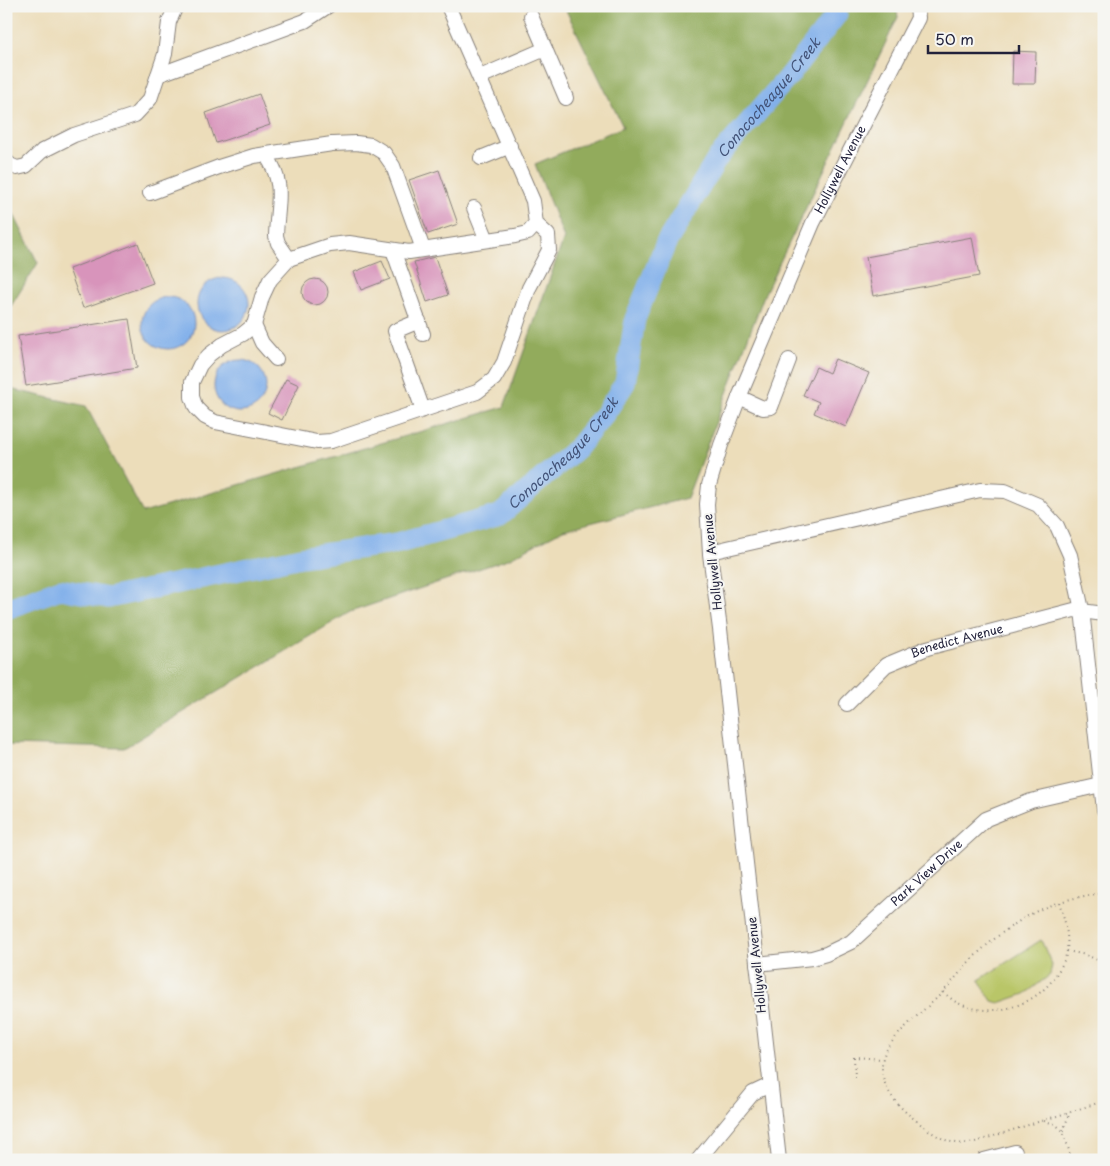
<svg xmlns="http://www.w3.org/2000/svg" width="1110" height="1166" font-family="'Playpen Sans',sans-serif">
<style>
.green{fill:#b9c668;stroke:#6e7452}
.forest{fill:#92ab5c;stroke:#5a664c}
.water{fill:#80afea;stroke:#516892}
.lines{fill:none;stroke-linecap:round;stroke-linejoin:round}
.river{stroke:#80afea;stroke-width:21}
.building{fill:#d894bb}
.minor-casing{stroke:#87807a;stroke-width:16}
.path{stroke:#87807a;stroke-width:2;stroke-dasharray:1 4;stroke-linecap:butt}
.minor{stroke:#fff;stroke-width:14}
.labels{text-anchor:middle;stroke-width:4;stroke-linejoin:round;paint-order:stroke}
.street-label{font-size:12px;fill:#22223b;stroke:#f6f6f2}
.water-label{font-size:14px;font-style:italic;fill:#435378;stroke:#f6f6f2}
</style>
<rect width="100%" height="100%" fill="#f6f6f2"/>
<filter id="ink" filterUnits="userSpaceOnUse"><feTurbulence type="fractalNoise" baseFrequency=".02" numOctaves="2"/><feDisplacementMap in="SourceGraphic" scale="10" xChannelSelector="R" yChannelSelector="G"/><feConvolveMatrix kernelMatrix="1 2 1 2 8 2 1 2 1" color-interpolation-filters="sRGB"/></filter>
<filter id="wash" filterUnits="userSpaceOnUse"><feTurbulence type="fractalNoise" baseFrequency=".0096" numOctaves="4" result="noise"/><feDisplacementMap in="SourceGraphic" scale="20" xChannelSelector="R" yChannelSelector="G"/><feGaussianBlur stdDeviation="1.12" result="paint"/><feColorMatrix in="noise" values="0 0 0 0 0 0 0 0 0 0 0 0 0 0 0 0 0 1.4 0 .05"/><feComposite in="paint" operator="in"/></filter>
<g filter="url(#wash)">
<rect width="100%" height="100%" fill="#ecddba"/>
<path class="green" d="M1041 940 1052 965 1050 975 1025 994 999 1003 992 1001 979 980Z"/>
<g class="forest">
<path d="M564 6H896L898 17 765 293 687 498 563 530 508 559 350 612 124 748 6 745V382L10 389 86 406 143 513 504 407 564 238 535 164 623 127Z"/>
<path d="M6 199 38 263 6 314Z"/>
</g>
<g class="water">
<circle cx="223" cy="304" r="26"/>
<circle cx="168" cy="323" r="26"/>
<circle cx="240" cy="386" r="26"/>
</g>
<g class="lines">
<path class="river" id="s1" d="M6 609 60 589 108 598 301 557 398 543 500 515 577 448 606 412 625 383 635 319 666 243 717 159 788 77 837 14 836 6"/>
</g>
<g id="blocks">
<g class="building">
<path d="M1013 51 1036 52 1035 84H1012Z"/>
<path d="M259 94 270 125 216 143 206 113Z"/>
<path d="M439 170 458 224 428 234 409 180Z"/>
<path d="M972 237 979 276 873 296 866 257Z"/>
<path d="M138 243 153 283 83 308 69 269Z"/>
<path d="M435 257 448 295 427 302 414 262Z"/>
<path d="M382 261 390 279 361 290 354 272Z"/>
<circle cx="315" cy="292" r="13"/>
<path d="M129 319 137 368 26 386 18 336Z"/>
<path d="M835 359 869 373 846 427 814 413 819 402 803 395 816 367 829 373Z"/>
<path d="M286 379 299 385 282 420 268 413Z"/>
</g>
</g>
</g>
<g filter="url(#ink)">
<use href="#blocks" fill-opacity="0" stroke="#87807a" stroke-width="1"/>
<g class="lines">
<g class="minor-casing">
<g id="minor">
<path d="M448 6 533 201 536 224 548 235 549 250 529 288 504 362 494 379 477 392 331 441 317 442 215 422 205 417 196 408 192 397V382L200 365 209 355 222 345 243 334 254 325 262 297 270 280 289 259 330 245 349 243 409 252 515 236 528 233 536 224"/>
<path d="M531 16 566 98"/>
<path d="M158 75 305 21 328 6"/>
<path d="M480 77 545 49"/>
<path d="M266 155C286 184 277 203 276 236L278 243 289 259"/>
<path d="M481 158 510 146"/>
<path d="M6 161 10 165 17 168 26 166 42 151 74 135 135 115 150 99 165 54 169 22 176 6"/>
<path d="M150 193 219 167 254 156 332 144 356 143 371 145 384 153 393 166 423 249"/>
<path d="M474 208 487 240"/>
<path d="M393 250 423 334"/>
<path d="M419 321 395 331 423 410"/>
<path d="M254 325 262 343 276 359"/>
<path d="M739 397 763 408 771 407 789 360"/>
<path d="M710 552 980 490 1005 491 1038 505 1057 526 1070 555 1082 610 1104 810"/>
<path id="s2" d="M847 704 886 665 927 648 1074 610 1104 614"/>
<path id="s3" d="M757 964 812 958 826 954 851 942 986 819 1031 801 1101 785"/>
<path d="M698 1160 753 1093 770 1085"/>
<path id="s4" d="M779 1160 720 629 710 554 707 504 709 485 721 445 740 395 813 223 918 18 917 6"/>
<path d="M984 1160 1015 1152"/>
</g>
</g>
<g class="path">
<path d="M1104 893C1080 896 1057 901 1035 912 1010 925 985 945 966 965 957 976 948 987 938 997 923 1011 888 1039 883 1058 878 1081 892 1100 908 1114 922 1125 938 1140 956 1143 962 1144 969 1143 975 1142L1104 1101"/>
<path d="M1067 951 1086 955 1104 963"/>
<path d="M943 992C948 996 953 1001 958 1003 991 1019 1033 1007 1054 978 1059 970 1066 960 1067 950 1069 934 1064 917 1059 902"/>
<path d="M855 1078 854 1057 883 1059"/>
<path d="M1044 1121 1055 1124 1063 1131 1072 1160"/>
<path d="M1063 1131 1070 1112"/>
</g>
<use href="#minor" class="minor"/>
</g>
</g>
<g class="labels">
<g class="street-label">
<text dy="4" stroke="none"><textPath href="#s4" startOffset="1021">Hollywell Avenue</textPath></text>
<text transform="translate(713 562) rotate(-96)" y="4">Hollywell Avenue</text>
<text dy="4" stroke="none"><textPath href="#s2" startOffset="130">Benedict Avenue</textPath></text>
<text dy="4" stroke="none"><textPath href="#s3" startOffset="200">Park View Drive</textPath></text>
<text transform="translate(757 965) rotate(-96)" y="4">Hollywell Avenue</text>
</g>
<g class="water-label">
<text dy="5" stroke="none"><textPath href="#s1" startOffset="1016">Conococheague Creek</textPath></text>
<text dy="5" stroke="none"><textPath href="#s1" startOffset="596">Conococheague Creek</textPath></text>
</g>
</g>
<rect width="1110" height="1166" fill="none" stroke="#f6f6f2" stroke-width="25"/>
<path d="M928 45v8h91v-8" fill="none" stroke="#22223b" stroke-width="2.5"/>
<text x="935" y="45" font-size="15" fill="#22223b" stroke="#f6f6f2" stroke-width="4" paint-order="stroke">50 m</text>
</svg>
